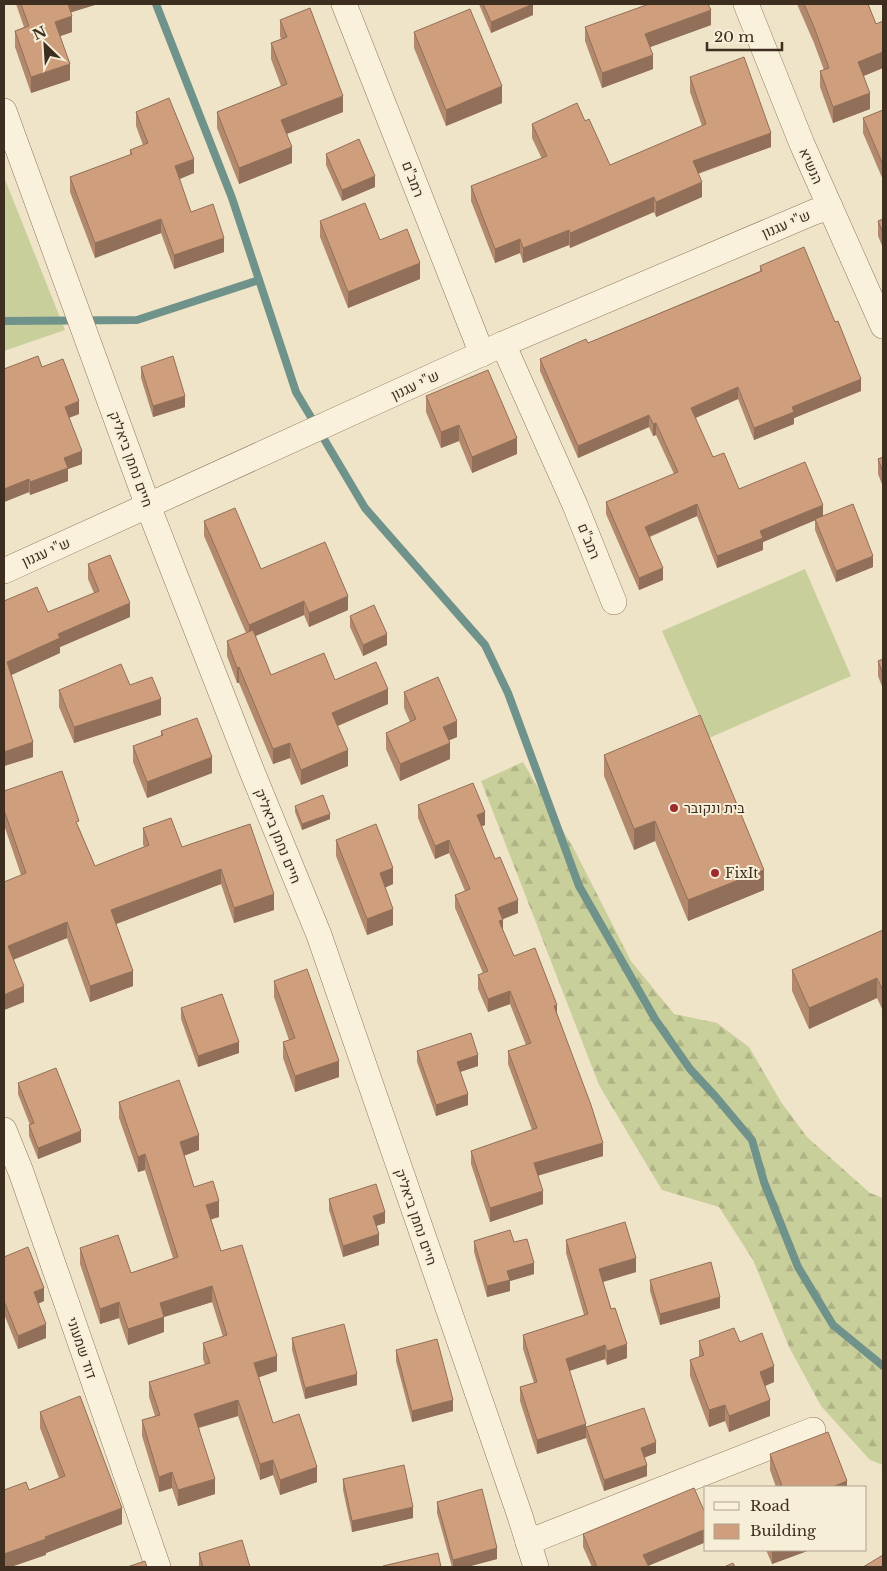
<svg xmlns="http://www.w3.org/2000/svg" width="887" height="1571" font-family="'Libre Baskerville',Heebo,serif">
<style>
.grass{fill:#c9cf9b}
.forest{fill:url(#forest-firs)}
.lines{fill:none;stroke-linecap:round;stroke-linejoin:round}
.stream{stroke:#6f938a;stroke-width:8}
.minor-casing{stroke:#8d765c;stroke-width:26}
.minor{stroke:#faf1dc;stroke-width:25}
.wall{fill:#b2896c}
.shaded-wall{fill:#916f58}
.building{fill:#cf9f7d;stroke:#916f58}
.poi-dot{fill:#9e2a2b;stroke:#f7eed8;stroke-width:2}
.labels{text-anchor:middle;stroke-width:4;stroke-linejoin:round;paint-order:stroke}
.street-label{font-size:14px;fill:#3d2e20;stroke:#f7eed8}
.poi-label{font-size:14px;fill:#3d2e20;stroke:#f7eed8;text-anchor:start}
</style>
<defs>
<pattern id="forest-firs" width="22" height="20" patternUnits="userSpaceOnUse" patternTransform="scale(1.25)"><rect width="22" height="20" fill="#c9cf9b"/><path d="M5 1l3.5 6h-7zM16 11l3.5 6h-7z" fill="#aeb285"/></pattern>
</defs>
<rect width="100%" height="100%" fill="#f0e4c8"/>
<g class="grass">
<path d="M4 177 65 330 4 351Z"/>
<path d="M805 569 851 676 709 738 662 631Z"/>
</g>
<path class="forest" d="M523 762 575 851 631 961 674 1014 717 1023 749 1047 781 1102 807 1137 870 1193 883 1198V1465L870 1460 821 1406 789 1347 753 1260 719 1207 662 1190 599 1085 481 781Z"/>
<g class="lines">
<g class="stream">
<path d="M156 4 232 198 296 392 365 508 485 645 508 693 579 886 655 1019 690 1069 715 1096 752 1140 764 1182 798 1267 833 1325 883 1366"/>
<path d="M4 321 137 320 259 280"/>
</g>
<g class="minor-casing">
<g id="minor">
<path d="M344 4 482 354"/>
<path d="M746 4 802 144 883 326"/>
<path d="M4 111 148 506 251 769 319 935 520 1516 536 1567"/>
<path d="M503 344 575 505 614 602"/>
<path d="M4 571 503 344 814 212 830 207"/>
<path d="M4 1130 21 1172 51 1258 158 1567"/>
<path d="M528 1542 813 1430"/>
</g>
</g>
<use href="#minor" class="minor"/>
</g>
<g class="wall">
<path d="M16 4H98L71 12 72 32 60 36 70 80 31 93 15 47V31L24 27Z"/>
<path d="M479 4H532L533 15 491 33Z"/>
<path d="M797 4H868L876 24 883 23V68L864 76 870 109 833 123 820 87V71L824 70 814 43Z"/>
<path d="M280 20 343 112 287 134 292 163 239 184 217 128V112L281 86 271 59V43L281 39 280 36Z"/>
<path d="M711 25 650 47 653 69 602 88 585 41V27Z"/>
<path d="M414 32 502 103 446 126 414 48Z"/>
<path d="M690 77 771 147 698 174 702 197 656 217 654 212 570 248 569 245 523 263 520 253 495 263 471 201V186L542 159 532 138V124L585 121 610 165 702 126 690 92Z"/>
<path d="M883 110V180L863 133V118Z"/>
<path d="M136 112 194 173 179 179 191 212 224 252 174 269 161 233 95 258 70 192V177L130 155V150L143 145 136 126Z"/>
<path d="M326 154 375 187 342 201 326 165Z"/>
<path d="M883 219V248L878 236V221Z"/>
<path d="M320 221 380 240 420 279 348 308 320 237Z"/>
<path d="M760 266 861 391 794 418V424L754 440 738 399 695 418 713 457 739 489 823 516 873 567 836 582 815 530V520L763 542V550L717 568 697 516 650 537 663 580 639 590 606 514V502L674 474 656 435 653 436 649 427 578 458 540 371V359L588 343 760 271Z"/>
<path d="M42 367 79 414 69 418 82 464 68 469V481L30 495 29 492 4 502Z"/>
<path d="M141 367 185 407 153 417 141 378Z"/>
<path d="M426 396 517 454 472 473 459 441 441 448 426 412Z"/>
<path d="M883 457V487L878 474V459Z"/>
<path d="M204 521 261 569 348 610 309 627 304 615 255 636 271 675 335 680 388 704 338 726 348 766 301 785 290 758 273 764 239 683H237L227 656V641L246 633 204 536Z"/>
<path d="M88 564 130 617 60 647V653L11 675 33 757 4 766V601L48 612 94 593 88 579Z"/>
<path d="M350 616 387 645 363 656 350 627Z"/>
<path d="M883 659V689L878 676V661Z"/>
<path d="M130 685 161 715 74 743 59 707V690Z"/>
<path d="M404 692 457 737 449 740 450 759 400 781 386 749V733L410 722 404 708Z"/>
<path d="M161 731 212 773 147 798 133 762V746L161 736Z"/>
<path d="M604 755 764 890 688 921 655 841 634 850 604 776Z"/>
<path d="M4 791 79 828 95 866 144 847 143 844V828L182 847 250 824 274 910 234 923 221 884 116 924 133 986 90 1002 67 938 13 959 24 1002 4 1010 21 875 4 825Z"/>
<path d="M418 805 485 825 481 826 518 913 503 919V931L514 956 557 1013 603 1156 538 1175 543 1204 490 1222 471 1164V1151L532 1130 508 1064V1051L526 1045 510 1004 488 1012 478 989V975L483 973 455 908V895L465 891 449 853 435 859 418 818Z"/>
<path d="M295 806 330 819 302 830 295 812Z"/>
<path d="M336 840 393 884 385 887 393 925 367 935 336 856Z"/>
<path d="M883 930V1011L877 998 809 1029 792 991V970Z"/>
<path d="M274 981 339 1077 295 1092 283 1058V1042L289 1040 274 997Z"/>
<path d="M181 1008 239 1053 198 1067 181 1019Z"/>
<path d="M417 1051 478 1066 460 1072 468 1105 436 1116 417 1062Z"/>
<path d="M18 1083 81 1142 38 1159 29 1136V1125H30L18 1094Z"/>
<path d="M119 1102 199 1150 184 1156 194 1187 219 1217 211 1219 221 1251 277 1371 259 1377 273 1423 317 1482 280 1495 273 1475 260 1480 238 1416 199 1428 215 1494 178 1506 172 1488 159 1492 142 1436V1420L155 1416 149 1397V1382L205 1365 203 1359V1343L223 1337 212 1302 164 1317V1332L128 1345 119 1318 100 1324 80 1264V1248L131 1273 173 1258 145 1170 138 1172 119 1118Z"/>
<path d="M329 1199 385 1223 376 1226 379 1245 343 1257 329 1210Z"/>
<path d="M566 1240 636 1272 603 1282 627 1358 607 1365 605 1359 569 1371 586 1438 537 1454 520 1401V1387L534 1383 523 1349V1335L584 1315 566 1253Z"/>
<path d="M474 1241 514 1242 534 1274 510 1281V1291L487 1297 474 1252Z"/>
<path d="M4 1257 44 1301 38 1304 46 1338 18 1349 4 1314Z"/>
<path d="M650 1280 720 1308 660 1325 650 1291Z"/>
<path d="M292 1338 357 1385 305 1399 292 1350Z"/>
<path d="M699 1341 740 1342 774 1382 765 1386 770 1416 729 1432 725 1421 709 1427 690 1376V1360L699 1357Z"/>
<path d="M396 1350 453 1411 412 1422 396 1361Z"/>
<path d="M40 1412 122 1524 46 1553V1555L29 1490 59 1478 40 1428Z"/>
<path d="M586 1427 656 1453 645 1457 647 1476 604 1491 586 1438Z"/>
<path d="M770 1454 847 1487H776L770 1470Z"/>
<path d="M343 1479 413 1518 352 1532 343 1490Z"/>
<path d="M437 1502 497 1559 467 1567H452L437 1513Z"/>
<path d="M706 1515V1542L648 1566 649 1567H592L583 1547V1534Z"/>
<path d="M766 1550H810L772 1564Z"/>
<path d="M199 1553 250 1567H199Z"/>
</g>
<g class="shaded-wall">
<path d="M66 4H98L66 14Z"/>
<path d="M533 4V15L491 33V22Z"/>
<path d="M711 10V25L645 49V34Z"/>
<path d="M72 16V32L55 38V22Z"/>
<path d="M883 52V68L858 78V62Z"/>
<path d="M653 55V69L602 88V73Z"/>
<path d="M70 64V80L31 93V77Z"/>
<path d="M502 86V103L446 126V110Z"/>
<path d="M870 93V109L833 123V107Z"/>
<path d="M343 96V112L281 136V120Z"/>
<path d="M771 133V147L693 175V161Z"/>
<path d="M292 147V163L239 184V168Z"/>
<path d="M194 159V173L175 181V166Z"/>
<path d="M375 176V187L342 201V190Z"/>
<path d="M702 182V197L656 217V202Z"/>
<path d="M654 197V212L570 248V233Z"/>
<path d="M161 219V233L95 258V243Z"/>
<path d="M569 230V245L523 263V248Z"/>
<path d="M224 238V252L174 269V255Z"/>
<path d="M520 239V253L495 263V249Z"/>
<path d="M420 263V279L348 308V292Z"/>
<path d="M861 379V391L794 418V424L754 440V428L792 407Z"/>
<path d="M738 387V399L691 420V408Z"/>
<path d="M185 396V407L153 417V406Z"/>
<path d="M79 401V414L65 419V407Z"/>
<path d="M649 415V427L578 458V446Z"/>
<path d="M656 423V435L653 436V424Z"/>
<path d="M459 425V441L441 448V432Z"/>
<path d="M517 438V454L472 473V457Z"/>
<path d="M82 451V464L68 469V481L30 495V482L64 458Z"/>
<path d="M29 479V492L4 502V489Z"/>
<path d="M697 504V516L645 538V527Z"/>
<path d="M823 505V517L763 542V550L717 568V556L760 531Z"/>
<path d="M873 556V567L836 582V571Z"/>
<path d="M663 568V580L639 590V578Z"/>
<path d="M348 596V610L309 627V613Z"/>
<path d="M304 601V615L249 639V625Z"/>
<path d="M130 603V617L60 647V653L7 677V662L58 634Z"/>
<path d="M387 634V645L363 656V645Z"/>
<path d="M239 667V683H237V668Z"/>
<path d="M388 689V704L332 728V713Z"/>
<path d="M161 699V715L74 743V727Z"/>
<path d="M457 721V737L443 743V727Z"/>
<path d="M33 742V757L4 766V752Z"/>
<path d="M290 743V758L273 764V749Z"/>
<path d="M450 743V759L400 781V764Z"/>
<path d="M348 750V766L301 785V770Z"/>
<path d="M212 757V773L147 798V782Z"/>
<path d="M485 812V825L477 828V815Z"/>
<path d="M330 814V819L302 830V824Z"/>
<path d="M655 821V841L634 850V829Z"/>
<path d="M449 840V853L435 859V846Z"/>
<path d="M393 868V884L380 890V873Z"/>
<path d="M221 869V884L111 926V910Z"/>
<path d="M764 870V890L688 921V900Z"/>
<path d="M274 894V910L234 923V908Z"/>
<path d="M518 900V913L498 921V908Z"/>
<path d="M393 909V925L367 935V919Z"/>
<path d="M503 920V933L499 921Z"/>
<path d="M67 922V938L8 962V946Z"/>
<path d="M133 971V986L90 1002V986Z"/>
<path d="M877 978V998L809 1029V1008Z"/>
<path d="M24 986V1002L4 1010V995Z"/>
<path d="M510 991V1004L488 1012V999Z"/>
<path d="M557 1005V1018L554 1006Z"/>
<path d="M239 1042V1053L198 1067V1056Z"/>
<path d="M478 1055V1066L457 1073V1062Z"/>
<path d="M339 1061V1077L295 1092V1076Z"/>
<path d="M468 1094V1105L436 1116V1105Z"/>
<path d="M81 1131V1142L38 1159V1148Z"/>
<path d="M199 1135V1150L180 1157V1142Z"/>
<path d="M603 1143V1156L534 1177V1163Z"/>
<path d="M145 1154V1170L138 1172V1157Z"/>
<path d="M543 1191V1204L490 1222V1208Z"/>
<path d="M219 1201V1217L206 1221V1205Z"/>
<path d="M385 1212V1223L373 1227V1216Z"/>
<path d="M379 1234V1245L343 1257V1246Z"/>
<path d="M636 1258V1272L599 1283V1269Z"/>
<path d="M534 1263V1274L510 1281V1291L487 1297V1286L507 1271Z"/>
<path d="M212 1286V1302L164 1317V1332L128 1345V1329L160 1303Z"/>
<path d="M44 1288V1301L34 1305V1292Z"/>
<path d="M720 1297V1308L660 1325V1314Z"/>
<path d="M119 1302V1318L100 1324V1309Z"/>
<path d="M46 1324V1338L18 1349V1336Z"/>
<path d="M627 1344V1358L607 1365V1351Z"/>
<path d="M605 1345V1359L566 1372V1359Z"/>
<path d="M277 1356V1371L254 1379V1363Z"/>
<path d="M774 1366V1382L760 1388V1372Z"/>
<path d="M357 1374V1385L305 1399V1388Z"/>
<path d="M238 1400V1416L194 1429V1414Z"/>
<path d="M453 1400V1411L412 1422V1411Z"/>
<path d="M770 1400V1416L729 1432V1416Z"/>
<path d="M725 1405V1421L709 1427V1410Z"/>
<path d="M586 1424V1438L537 1454V1440Z"/>
<path d="M656 1442V1453L641 1459V1448Z"/>
<path d="M273 1460V1475L260 1480V1464Z"/>
<path d="M647 1465V1476L604 1491V1480Z"/>
<path d="M317 1467V1482L280 1495V1480Z"/>
<path d="M172 1472V1488L159 1492V1477Z"/>
<path d="M215 1479V1494L178 1506V1490Z"/>
<path d="M847 1481V1487H832Z"/>
<path d="M413 1507V1518L352 1532V1521Z"/>
<path d="M122 1508V1524L46 1553V1555L11 1567H4V1554L45 1537Z"/>
<path d="M706 1529V1542L645 1567 643 1555Z"/>
<path d="M497 1548V1559L467 1567H453V1560Z"/>
<path d="M772 1550H810L772 1564Z"/>
</g>
<g class="building">
<path d="M21 4H68L72 16 55 22 70 64 31 77 15 31 29 26Z"/>
<path d="M483 4H533L491 22Z"/>
<path d="M649 4H708L711 10 645 34 653 55 602 73 585 27Z"/>
<path d="M804 4H868L876 24 883 21V52L858 62 870 93 833 107 820 71 829 68 814 27Z"/>
<path d="M310 8 343 96 281 120 292 147 239 168 217 112 287 84 271 43 287 37 280 20Z"/>
<path d="M470 9 502 86 446 110 414 32Z"/>
<path d="M744 57 771 133 693 161 702 182 656 202 654 197 570 233 569 230 523 248 520 239 495 249 471 186 547 156 532 124 577 103 585 121 589 119 610 165 706 124 690 77Z"/>
<path d="M169 98 194 159 175 166 191 212 213 204 224 238 174 255 161 219 95 243 70 177 132 154 130 150 148 143 136 112Z"/>
<path d="M883 110V165L863 118Z"/>
<path d="M359 139 375 176 342 190 326 154Z"/>
<path d="M365 203 380 240 407 229 420 263 348 292 320 221Z"/>
<path d="M883 219V233L878 221Z"/>
<path d="M804 247 835 322 838 321 861 379 792 407 794 412 754 428 738 387 691 408 713 457 724 453 739 489 805 462 823 505 760 531 763 538 717 556 697 504 645 527 663 568 639 578 606 502 678 472 656 423 653 424 649 415 578 446 540 359 586 339 588 343 762 271 760 266Z"/>
<path d="M38 356 42 367 63 359 79 401 65 407 82 451 64 458 68 468 30 482 29 479 4 489V369Z"/>
<path d="M173 356 185 396 153 406 141 367Z"/>
<path d="M488 370 517 438 472 457 459 425 441 432 426 396Z"/>
<path d="M883 457V472L878 459Z"/>
<path d="M853 504 873 556 836 571 815 519Z"/>
<path d="M235 508 261 569 325 542 348 596 309 613 304 601 249 625 204 521Z"/>
<path d="M110 555 130 603 58 634 60 638 7 662 33 742 4 752V601L37 587 48 612 99 591 88 564Z"/>
<path d="M374 605 387 634 363 645 350 616Z"/>
<path d="M253 630 271 675 324 653 335 680 376 662 388 689 332 713 348 750 301 770 290 743 273 749 239 667 237 668 227 641Z"/>
<path d="M883 659V674L878 661Z"/>
<path d="M121 664 130 685 152 677 161 699 74 727 59 690Z"/>
<path d="M438 677 457 721 443 727 450 743 400 764 386 733 416 719 404 692Z"/>
<path d="M700 715 764 870 688 900 655 821 634 829 604 755Z"/>
<path d="M197 718 212 757 147 782 133 746 163 735 161 731Z"/>
<path d="M62 771 79 821 76 822 95 866 149 845 143 828 171 818 182 847 250 824 274 894 234 908 221 869 111 910 133 971 90 986 67 922 8 946 24 986 4 995V882L26 873 4 810V791Z"/>
<path d="M473 783 485 812 477 815 495 859 500 857 518 900 498 908 503 920 499 921 514 956 535 948 557 1005 554 1006 591 1105 603 1143 534 1163 543 1191 490 1208 471 1151 537 1128 508 1051 531 1043 510 991 488 999 478 975 488 971 455 895 470 889 449 840 435 846 418 805Z"/>
<path d="M323 795 330 814 302 824 295 806Z"/>
<path d="M376 824 393 868 380 873 393 909 367 919 336 840Z"/>
<path d="M883 930V991L877 978 809 1008 792 970Z"/>
<path d="M307 969 339 1061 295 1076 283 1042 295 1038 274 981Z"/>
<path d="M222 994 239 1042 198 1056 181 1008Z"/>
<path d="M471 1033 478 1055 457 1062 468 1094 436 1105 417 1051Z"/>
<path d="M56 1068 81 1131 38 1148 29 1125 34 1123 18 1083Z"/>
<path d="M179 1080 199 1135 180 1142 194 1187 213 1181 219 1201 206 1205 221 1251 242 1245 277 1356 254 1363 273 1423 299 1414 317 1467 280 1480 273 1460 260 1464 238 1400 194 1414 215 1479 178 1490 172 1472 159 1477 142 1420 160 1415 149 1382 210 1363 203 1343 227 1335 212 1286 160 1303 164 1317 128 1329 119 1302 100 1309 80 1248 118 1235 131 1273 178 1257 145 1154 138 1157 119 1102Z"/>
<path d="M376 1184 385 1212 373 1216 379 1234 343 1246 329 1199Z"/>
<path d="M625 1222 636 1258 599 1269 611 1309 615 1308 627 1344 607 1351 605 1345 566 1359 586 1424 537 1440 520 1387 537 1382 523 1335 588 1314 566 1240Z"/>
<path d="M510 1230 514 1242 527 1239 534 1263 507 1271 510 1280 487 1286 474 1241Z"/>
<path d="M28 1247 44 1288 34 1292 46 1324 18 1336 4 1301V1257Z"/>
<path d="M711 1262 720 1297 660 1314 650 1280Z"/>
<path d="M344 1324 357 1374 305 1388 292 1338Z"/>
<path d="M734 1328 740 1342 762 1333 774 1366 760 1372 770 1400 729 1416 725 1405 709 1410 690 1360 704 1355 699 1341Z"/>
<path d="M437 1339 453 1400 412 1411 396 1350Z"/>
<path d="M80 1396 122 1508 45 1537 46 1539 4 1554V1490L26 1482 29 1490 65 1476 40 1412Z"/>
<path d="M644 1408 656 1442 641 1448 647 1465 604 1480 586 1427Z"/>
<path d="M828 1432 847 1481 832 1487H778L782 1486 770 1454Z"/>
<path d="M404 1465 413 1507 352 1521 343 1479Z"/>
<path d="M694 1488 706 1515V1529L643 1555 649 1567H597L583 1534Z"/>
<path d="M482 1489 497 1548 453 1560 437 1502Z"/>
<path d="M242 1540 250 1567H203L199 1553Z"/>
<path d="M438 1553 441 1567H383V1566Z"/>
<path d="M883 1555V1567H863Z"/>
<path d="M145 1561 147 1567H127Z"/>
<path d="M733 1563 735 1567H724Z"/>
</g>
<g class="poi-dot">
<circle cx="674" cy="808" r="5"/>
<circle cx="715" cy="873" r="5"/>
</g>
<g class="labels">
<g class="street-label">
<text transform="translate(811 166) rotate(66)" y="5">הנשיא</text>
<text transform="translate(413 179) rotate(69)" y="5">רמב"ם</text>
<text transform="translate(786 224) rotate(-23)" y="5">ש"י עגנון</text>
<text transform="translate(415 385) rotate(-25)" y="5">ש"י עגנון</text>
<text transform="translate(131 459) rotate(70)" y="5">חיים נחמן ביאליק</text>
<text transform="translate(589 541) rotate(68)" y="5">רמב"ם</text>
<text transform="translate(46 552) rotate(-24)" y="5">ש"י עגנון</text>
<text transform="translate(278 836) rotate(68)" y="5">חיים נחמן ביאליק</text>
<text transform="translate(416 1217) rotate(71)" y="5">חיים נחמן ביאליק</text>
<text transform="translate(82 1348) rotate(71)" y="5">דוד שמעוני</text>
</g>
<g class="poi-label">
<text x="684" y="813">בית ונקובר</text>
<text x="725" y="878">FixIt</text>
</g>
</g>
<rect width="887" height="1571" fill="none" stroke="#3d2e20" stroke-width="10"/>
<rect x="704" y="1486" width="162" height="65" fill="#f7eed8" stroke="#ada18e"/>
<rect x="714" y="1502" width="25" height="8" fill="#faf1dc" stroke="#ada18e"/>
<text x="750" y="1511" font-size="15" fill="#3d2e20">Road</text>
<rect x="714" y="1524" width="25" height="15" fill="#cf9f7d" stroke="#ada18e"/>
<text x="750" y="1536" font-size="15" fill="#3d2e20">Building</text>
<g transform="translate(45 45) rotate(335)" stroke="#f7eed8" stroke-width="4" paint-order="stroke">
<path d="M0-4L9 19L0 12L-9 19Z" fill="#3d2e20"/>
<text y="-8" font-size="14" font-weight="bold" text-anchor="middle" fill="#3d2e20">N</text>
</g>
<path d="M707 42v8h75v-8" fill="none" stroke="#3d2e20" stroke-width="2.5"/>
<text x="714" y="42" font-size="15" fill="#3d2e20" stroke="#f7eed8" stroke-width="4" paint-order="stroke">20 m</text>
</svg>
